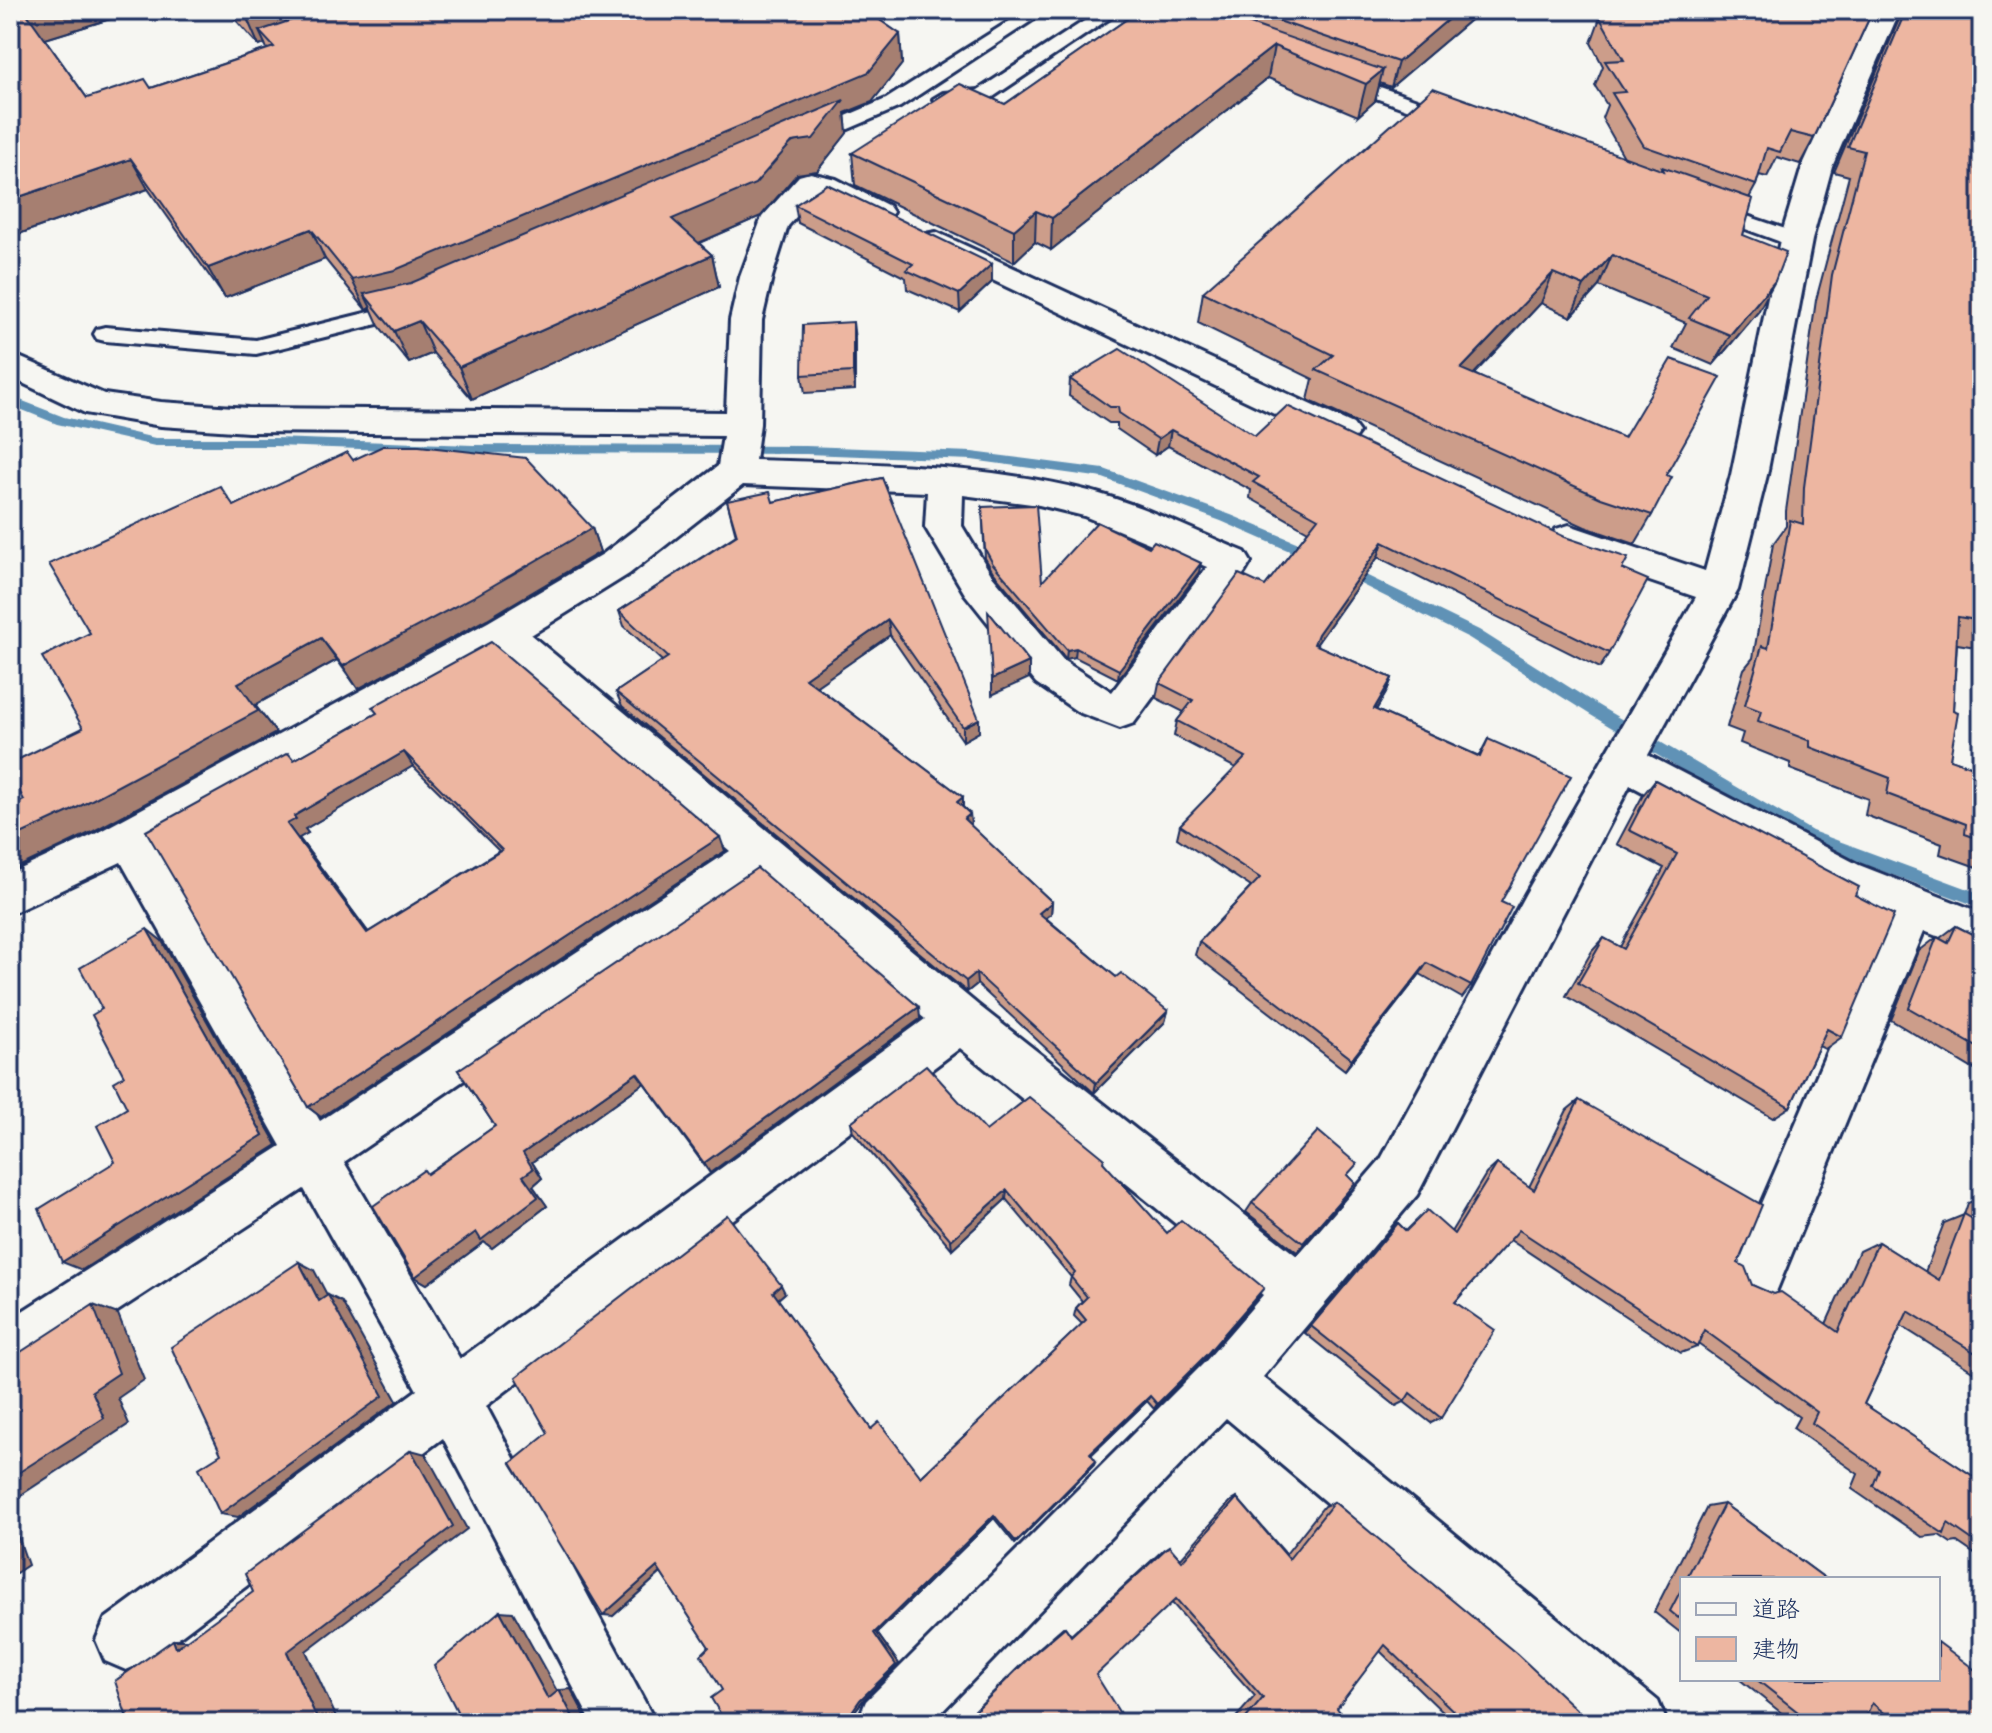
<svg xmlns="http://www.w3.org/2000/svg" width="1992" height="1733" font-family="Kalam,'Klee One',sans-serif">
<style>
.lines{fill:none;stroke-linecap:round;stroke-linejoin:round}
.stream{fill:#6092b6;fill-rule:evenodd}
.service-casing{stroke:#1b2f5e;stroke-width:6}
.minor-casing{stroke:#1b2f5e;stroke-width:6}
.service{fill:#f6f6f2;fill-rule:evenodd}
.minor{fill:#f6f6f2;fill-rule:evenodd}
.wall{fill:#cc9d8a;stroke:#1b2f5e;stroke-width:2;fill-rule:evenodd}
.shaded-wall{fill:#a67f71;stroke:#1b2f5e;stroke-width:2}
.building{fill:#edb6a1;stroke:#1b2f5e;stroke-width:2;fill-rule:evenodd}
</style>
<rect width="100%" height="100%" fill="#f6f6f2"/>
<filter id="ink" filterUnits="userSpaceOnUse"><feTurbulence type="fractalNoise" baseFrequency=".0125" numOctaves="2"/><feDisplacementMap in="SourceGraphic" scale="16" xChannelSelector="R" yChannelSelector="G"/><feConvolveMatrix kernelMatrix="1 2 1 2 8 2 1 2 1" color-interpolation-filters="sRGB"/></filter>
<g filter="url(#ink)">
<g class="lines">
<g class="stream">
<path d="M10 396 64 417 155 438H275L473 445 806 446 972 452 1104 469 1231 515 1318 551 1320 555 1318 559H1308L1221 521 1103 478 972 460 806 454 473 453 275 446H155L57 424 10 405Z"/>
<path d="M1345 565 1479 630 1599 706 1812 831 1982 894V908L1800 841 1589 714 1469 638 1340 574 1338 570 1340 566Z"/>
</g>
<g class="service-casing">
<g id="service">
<path d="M1027 10H1048L900 107 818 142H804L801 138 804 134 886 99Z"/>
<path d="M1101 10H1122L990 99 943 105 933 99 943 93 978 90Z"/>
<path d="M1340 73 1460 115 1463 119 1453 125 1446 123 1333 83 1331 79Z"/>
<path d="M1709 203 1803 235 1807 240 1796 246 1789 245 1702 213 1699 209Z"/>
<path d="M414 301 422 303 425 308 422 313 256 354 105 341 97 339 94 334 97 329 105 327 256 340Z"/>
</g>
</g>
<g class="minor-casing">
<g id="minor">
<path d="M1874 10H1900L1832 167 1812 240 1767 475 1738 590 1648 755 1859 865 1982 913V954L1924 931 1776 1292 1757 1299 1738 1292 1731 1273 1886 915 1827 891 1630 785 1417 1195 1263 1377 1658 1701 1667 1723H1588L1226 1418 931 1723H857L866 1701 1205 1362 1263 1295 960 1048 486 1406 656 1723H592L443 1438 147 1661 126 1670 105 1661 96 1640 105 1619 417 1390 304 1189 29 1369 10 1377V1319L281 1146 121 862 10 914V874L95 834 488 622 603 554 718 466 723 436 248 432 161 426 85 413 10 377V353L104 394 161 402 248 408 726 412 730 320 740 277 762 217 799 176 810 173 836 179 889 206 893 212 889 218 878 221 817 193 788 226 772 277 762 320 760 424 755 460C868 464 983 463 1093 492 1145 506 1196 532 1245 552L1251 562 1245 572 1134 723 1120 728 1078 712 1036 683 965 594 925 527 927 492 743 485 629 574 531 635 978 1005 1297 1256 1381 1159 1526 893 1696 597 1556 549 1550 539 1556 529 1569 525 1705 571 1731 475 1780 240 1802 167ZM963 495 1039 505 1084 516 1207 567 1112 692 1064 661 991 574 962 526ZM499 653 730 851 320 1121 156 843ZM761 878 925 1019 460 1359 344 1162Z"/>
<path d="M936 232 1353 424 1359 432 1353 440 1341 444 1329 440 925 248 920 241 925 234Z"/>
</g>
</g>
<use href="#service" class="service"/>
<use href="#minor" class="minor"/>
</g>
<g class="wall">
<path d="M10 10H139L45 39 87 98 151 88 267 49 265 44 259 46 227 10H865L900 34 902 64 872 102 845 113 847 133 817 171 797 174 761 216 699 243 712 255 719 287 472 399 433 353 409 363 379 326 371 308 366 310 325 259 225 298 148 189 10 237Z"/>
<path d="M1140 10H1482L1391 87 1380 83 1375 101 1358 116 1268 78 1051 250 1035 242 1014 262 855 185 852 153 1005 104Z"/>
<path d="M1903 10H1982V648L1957 644 1950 759 1982 770V869L1940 854 1942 844 1865 815 1868 799 1790 769V763L1740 743 1743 733 1727 727 1744 669 1753 658 1773 544 1786 526V511L1816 300 1849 176 1834 172Z"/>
<path d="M1600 18 1814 138 1800 164 1777 157 1767 177 1759 175 1756 185 1749 198 1743 235 1758 312 1713 365 1673 348 1686 323 1599 286 1571 317 1541 303 1474 374 1666 475 1652 515 1635 544 1585 527 1308 400 1313 379 1198 323 1203 292 1624 157 1602 118 1607 105 1595 86 1603 66 1591 43Z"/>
<path d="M795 205 992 264V282L960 312 907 289 906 278 798 223Z"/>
<path d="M855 340V390L805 393 802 375Z"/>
<path d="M1070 379 1255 436 1622 569 1609 653 1600 668 1378 557 1316 645 1392 678 1386 693 1376 710 1479 756 1488 739 1501 902 1471 986 1462 998 1420 974 1345 1070 1195 955 1199 942 1251 887 1177 838 1180 825 1236 768 1174 736 1177 721 1184 712 1156 698 1159 683 1265 586 1308 531 1250 498 1251 490 1168 446 1155 455 1117 429V423H1109L1069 396Z"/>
<path d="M353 460 592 528 600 552 487 619 358 689 337 660 255 705 276 733 94 831 10 871V807L24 800 83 728 90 633 234 506Z"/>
<path d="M882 478 979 732 963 741 890 635 816 686 963 797V807L970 814 971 826 1052 902 1051 914 1046 918 1116 977 1168 1011 1165 1022 1094 1093 977 984 967 992 622 706 616 692 662 661 624 626 619 611 736 535 727 501 773 502Z"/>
<path d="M982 507 1042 582 1199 572 1118 679 1075 657 1066 659 993 572 985 558Z"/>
<path d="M377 713 725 851 321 1117 308 1107 294 760ZM413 766 499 851 368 932 299 838 308 833 305 829Z"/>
<path d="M1655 780 1855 895 1842 1037 1825 1049 1819 1046 1790 1107 1773 1118 1566 996 1592 951 1604 938 1620 947 1664 868 1617 844 1643 795Z"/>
<path d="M1956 926 1982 939V1064L1973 1069 1891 1020 1919 951 1937 937 1940 938Z"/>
<path d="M920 1019 710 1173 644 1083 532 1162 542 1178 533 1186 547 1206 492 1248 484 1242 427 1284 415 1277 428 1173 495 1126 458 1070Z"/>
<path d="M1579 1100 1738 1263 1752 1285 1826 1324 1859 1251 1878 1242 1925 1272 1944 1223 1964 1215 1968 1203 1982 1197V1377L1901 1326 1864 1404 1982 1482V1559L1957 1542 1951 1543 1939 1535 1922 1537 1852 1489 1858 1474 1793 1428 1799 1417 1698 1344 1697 1347 1681 1353 1510 1240 1455 1302 1441 1418 1431 1423 1404 1402 1396 1406 1305 1333 1398 1223 1406 1231 1451 1232 1486 1174 1497 1164 1529 1187 1567 1110Z"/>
<path d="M851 1122 986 1131 1103 1162 1203 1360 1154 1409 1147 1401 1091 1455 1094 1465 1015 1544 994 1518 877 1633 899 1664 864 1699 846 1723H726L722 1690 709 1647 661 1573 613 1616 511 1463 785 1293 778 1299 871 1429 921 1477 1082 1324 1074 1316 1076 1308 1082 1301 1069 1285 1071 1277 1006 1199 952 1249 853 1132Z"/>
<path d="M1348 1176V1193L1297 1252 1246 1212 1252 1203Z"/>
<path d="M1237 1498 1286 1554 1324 1506 1334 1502 1591 1723H1454L1380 1651 1337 1708 1338 1723H1231L1255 1696 1172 1603 970 1716 971 1714 1031 1655 1063 1627H1065L1071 1635 1164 1549 1169 1546 1180 1559 1230 1502Z"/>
<path d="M1724 1504 1826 1579H1682V1634L1654 1612 1707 1507Z"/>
<path d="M1739 1679H1938L1978 1685 1982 1723H1877L1867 1715 1863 1723H1794Z"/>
</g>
<g class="shaded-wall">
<path d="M27 10H139L42 40 25 11Z"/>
<path d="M265 10H366L259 31 265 44 259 46 246 16Z"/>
<path d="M1459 10H1482L1391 87 1398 62Z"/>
<path d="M900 34 902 64 872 102 845 113 847 133 817 171 797 174 761 216 680 251 672 219 828 120 408 299 364 294 371 308 366 310 352 280Z"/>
<path d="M1274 46 1268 78 1051 250 1052 218Z"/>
<path d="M1383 70 1375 101 1358 116 1366 84Z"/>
<path d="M131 159 148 189 10 237V200Z"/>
<path d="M1036 211 1035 242 1014 262V230Z"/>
<path d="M311 229 325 259 225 298 208 268Z"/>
<path d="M712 255 719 287 472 399 459 367Z"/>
<path d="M1612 255 1599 286 1571 317 1584 286Z"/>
<path d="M992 264V282L960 312 959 294Z"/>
<path d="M1553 273 1541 303 1450 399 1461 369Z"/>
<path d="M1775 281 1758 312 1713 365 1730 335Z"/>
<path d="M419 321 433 353 409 363 394 331Z"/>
<path d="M853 322 855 340V390L853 372Z"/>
<path d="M1171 430 1168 446 1155 455 1158 439Z"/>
<path d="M592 528 600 552 487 619 358 689 343 666Z"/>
<path d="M1383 542 1378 557 1313 649 1314 644 1318 634Z"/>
<path d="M1201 563 1199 572 1118 679 1119 670Z"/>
<path d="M888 620 890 635 808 692 805 678Z"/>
<path d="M321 638 337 660 255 705 276 733 94 831 10 871V839L238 683Z"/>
<path d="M1076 648 1075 657 1066 659 1067 650Z"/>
<path d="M1029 662V678L992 695V679Z"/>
<path d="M1392 678 1386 693 1368 724 1374 709Z"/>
<path d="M979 719V732L963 741V727Z"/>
<path d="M404 752 413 766 305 829 308 833 299 838 378 945 367 933 287 824 294 816Z"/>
<path d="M963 797V810L957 802Z"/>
<path d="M970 814 971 826 964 819Z"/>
<path d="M720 837 725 851 321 1117 308 1107Z"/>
<path d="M1052 902 1051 914 1038 924 1039 913Z"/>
<path d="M147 929 162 941 277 1145 82 1270 62 1262 263 1135Z"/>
<path d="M1427 963 1420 974 1345 1070 1352 1059Z"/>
<path d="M976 973 977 984 967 992 966 981Z"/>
<path d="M919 1007 920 1019 710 1173 704 1163Z"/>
<path d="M1168 1011 1165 1022 1094 1093 1096 1083Z"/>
<path d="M637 1073 644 1083 532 1162 542 1178 533 1186 547 1206 492 1248 484 1242 427 1284 415 1277 523 1176V1153Z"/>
<path d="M1007 1190 1006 1199 952 1249 951 1240Z"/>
<path d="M299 1262 314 1270 334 1308 319 1301Z"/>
<path d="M781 1285 785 1293 778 1299 773 1292Z"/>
<path d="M328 1295 342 1302 397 1401 238 1517 220 1514Z"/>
<path d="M1259 1295 1203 1360 1154 1409 1157 1404Z"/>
<path d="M93 1305 118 1314 144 1380 118 1398 129 1424 12 1501 14 1507 10 1510V1478L92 1391Z"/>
<path d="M1150 1396 1147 1401 1088 1458 1090 1453Z"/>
<path d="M411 1450 426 1454 467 1529 306 1651 339 1723H319L287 1652Z"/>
<path d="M1096 1461 1094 1465 1015 1544 1016 1542Z"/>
<path d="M10 1513 28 1565 10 1577Z"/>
<path d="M994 1515V1518L877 1633 899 1664 864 1699 846 1723H844L874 1633Z"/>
<path d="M657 1567 665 1569 613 1616 603 1615Z"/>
<path d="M500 1611 513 1612 561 1698 548 1699Z"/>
<path d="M173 1640H196L176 1648Z"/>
<path d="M571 1689 589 1723H576L559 1690Z"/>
</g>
<g class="building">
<path d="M10 10H27L25 11 87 98 145 79 151 88 274 47 259 31 322 10H865L900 34 869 72 395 270 352 280 311 229 208 268 131 159 10 200Z"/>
<path d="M240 10H265L246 16Z"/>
<path d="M1140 10H1210L1383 70 1366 84 1274 46 1052 218 1036 211 1014 230 852 153 960 84 1005 104Z"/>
<path d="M1247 10H1459L1398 62Z"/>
<path d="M1607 10H1873L1814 138 1790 132 1780 152 1767 148 1756 185 1644 146 1612 93 1625 92 1605 61 1624 60 1600 18Z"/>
<path d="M1906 10H1982V621L1958 617 1953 710 1958 712 1950 759 1982 770V840L1965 834 1966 824 1887 794 1890 778 1810 747V741L1758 721 1761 711 1745 705 1762 646 1768 648 1790 520 1803 524 1804 487 1832 275 1864 151 1848 147Z"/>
<path d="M1433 88 1664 171 1662 167 1753 199 1743 235 1786 252 1775 281 1730 335 1689 318 1707 295 1612 255 1584 286 1553 273 1461 369 1624 438 1671 359 1721 377 1666 475 1672 477 1652 515 1601 498 1316 370 1333 355 1203 292Z"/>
<path d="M844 100 813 139 792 142 755 184 672 219 712 255 459 367 419 321 394 331 364 294 411 283Z"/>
<path d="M827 184 992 264 959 294 906 270 913 264 795 205Z"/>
<path d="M853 322V372L802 375 803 325Z"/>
<path d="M1120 349 1255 436 1287 406 1565 537 1628 558 1622 569 1648 580 1609 653 1383 542 1318 634 1314 644 1392 678 1374 709 1480 757 1488 739 1571 776 1501 902 1512 907 1471 986 1427 963 1352 1059 1199 942 1260 878 1180 825 1246 757 1177 721 1193 700 1159 683 1239 574 1265 586 1318 518 1253 482 1259 477 1171 430 1158 439 1119 413 1118 407H1110L1070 379Z"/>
<path d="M383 446H419L526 458 592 528 475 596 343 666 321 638 238 683 258 711 71 811 10 839V807L24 800 10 773V769L17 765V760L83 728 42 657 90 633 49 564 220 486 234 506 347 452 353 460Z"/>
<path d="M882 478 979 719 963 727 888 620 805 678 963 797 957 802 970 814 964 819 1052 902 1039 913 1116 977 1121 973 1168 1011 1096 1083 976 973 966 981 616 692 668 657 619 611 737 535 727 501 770 492 773 502Z"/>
<path d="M1036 505 1042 582 1097 522 1149 547 1154 541 1201 563 1119 670 1076 648 1067 650 993 564 985 549 982 507Z"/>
<path d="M988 611 1029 662 992 679Z"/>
<path d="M491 642 720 837 308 1107 146 831 288 753 294 760 377 713 372 707ZM404 752 502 850 367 933 287 824 296 819 294 816Z"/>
<path d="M1655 780 1859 887 1855 895 1894 915 1842 1037 1827 1029 1790 1107 1578 983 1604 938 1624 949 1677 854 1629 830Z"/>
<path d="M757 868 919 1007 704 1163 637 1073 523 1153 533 1169 523 1176 538 1197 481 1240 476 1232 415 1277 373 1206 424 1170 427 1174 495 1126 458 1070Z"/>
<path d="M1956 926 1982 939V1050L1909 1008 1937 937 1948 943Z"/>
<path d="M147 929 263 1135 62 1262 39 1209 115 1162 97 1126 127 1108 114 1082 124 1076 92 1015 102 1009 80 968Z"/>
<path d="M926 1065 986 1131 1029 1097 1104 1158 1103 1162 1167 1233 1181 1220 1264 1288 1207 1354 1157 1404 1150 1396 1090 1453 1096 1461 1016 1542 994 1515 874 1633 896 1665 860 1700 844 1723H726L711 1698 722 1690 701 1655 709 1647 657 1567 603 1615 511 1463 548 1433 516 1377 727 1215 781 1285 773 1292 871 1429 879 1422 921 1477 1086 1320 1076 1308 1087 1297 1071 1277 1075 1272 1007 1190 951 1240 851 1122Z"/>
<path d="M1579 1100 1762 1205 1738 1263 1745 1267 1752 1285 1773 1294 1781 1292 1838 1332 1878 1242 1939 1280 1964 1214 1978 1222 1982 1212V1357L1908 1311 1864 1404 1982 1482V1541L1976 1537 1974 1541 1948 1523 1944 1534 1873 1486 1879 1470 1812 1423 1817 1412 1704 1330 1697 1347 1519 1230 1455 1302 1495 1330 1441 1418 1410 1393 1405 1401 1311 1326 1398 1223 1406 1231 1427 1210 1454 1234 1497 1164 1534 1190Z"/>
<path d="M1318 1131 1357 1164 1347 1175 1355 1183 1303 1243 1252 1203Z"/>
<path d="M299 1262 319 1301 328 1295 383 1396 220 1514 199 1468 221 1454 171 1347Z"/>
<path d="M93 1305 119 1373 92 1391 104 1418 10 1478V1359Z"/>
<path d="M411 1450 453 1526 287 1652 319 1723H120L127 1718 115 1681 173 1640 176 1648 253 1592 245 1574Z"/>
<path d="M1237 1498 1289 1559 1334 1502 1517 1654 1591 1723H1466L1385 1645 1337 1708 1343 1716 1338 1723H1242L1263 1698 1176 1599 1096 1675 1126 1723H974L970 1716 1032 1655 1065 1627 1071 1636 1169 1546 1182 1561Z"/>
<path d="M1724 1504 1826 1579H1686Z"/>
<path d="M1682 1588V1621L1670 1611Z"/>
<path d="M500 1611 548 1699 559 1690 576 1723H444L457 1711 434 1666Z"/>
<path d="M1938 1642 1982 1675 1978 1685 1982 1688V1723H1897L1872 1703 1863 1723H1812L1756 1679H1938Z"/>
</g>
</g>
<rect width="1992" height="1733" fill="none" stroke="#f6f6f2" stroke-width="40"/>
<rect x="20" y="20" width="1952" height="1693" fill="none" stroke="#1b2f5e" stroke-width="3" filter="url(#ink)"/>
<rect x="1680" y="1577" width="260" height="104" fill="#f6f6f2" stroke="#9ea6b7" stroke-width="2"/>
<rect x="1696" y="1603" width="40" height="12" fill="#f6f6f2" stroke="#9ea6b7" stroke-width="2"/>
<text x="1752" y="1617" font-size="24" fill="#1b2f5e">道路</text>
<rect x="1696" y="1637" width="40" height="24" fill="#edb6a1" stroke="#9ea6b7" stroke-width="2"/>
<text x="1752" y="1657" font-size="24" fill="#1b2f5e">建物</text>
</svg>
